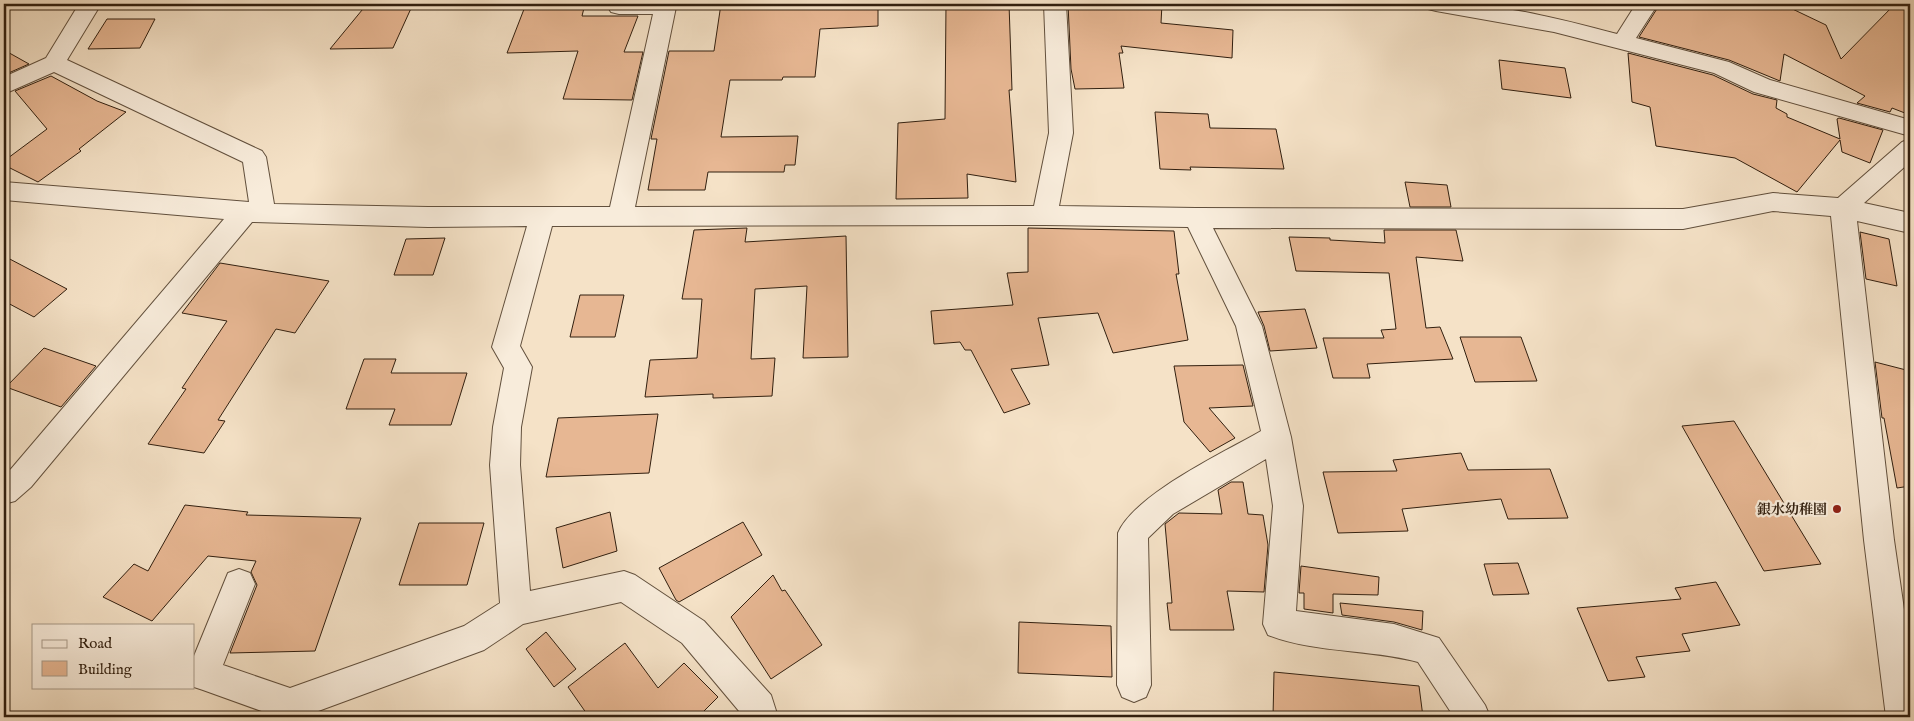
<svg xmlns="http://www.w3.org/2000/svg" width="1914" height="721" font-family="'IM FELL English','Noto Serif JP',serif">
<style>
.building{fill:#e7b793;stroke:#311f0f}
.lines{fill:none;stroke-linecap:round;stroke-linejoin:round}
.minor-casing{stroke:#62503d;stroke-width:2}
.minor{fill:#f8ecdb;fill-rule:evenodd}
.poi-dot{fill:#8f2418;stroke:#f8ecdb;stroke-width:2}
.labels{text-anchor:middle;stroke-width:4.5;stroke-linejoin:round;paint-order:stroke}
.poi-label{font-size:14px;font-weight:bold;fill:#311f0f;stroke:#f8ecdb;text-anchor:end}
</style>
<rect width="100%" height="100%" fill="#f5e2c7"/>
<filter id="stains"><feTurbulence type="fractalNoise" baseFrequency=".004" numOctaves="4"/><feColorMatrix values="0 0 0 0 .2 0 0 0 0 .09 0 0 0 0 .02 0 0 0 .5 -.17"/></filter>
<radialGradient id="worn" r=".72"><stop offset=".6" stop-color="#630" stop-opacity="0"/><stop offset="1" stop-color="#630" stop-opacity=".3"/></radialGradient>
<g class="building">
<path d="M367 4H413L393 48 330 49Z"/>
<path d="M526 4H585L582 16H638L624 52H643L632 100 563 99 578 51 507 53Z"/>
<path d="M721 4H878V26L820 29 815 77H783L782 80H730L721 137 798 136 795 165H785L784 172H708L705 190H648L657 139H651L669 51H714Z"/>
<path d="M946 4H1009L1012 90H1009L1016 182 967 174 968 198 896 199 898 123 945 119Z"/>
<path d="M1068 4H1162L1161 23 1233 30 1232 58 1121 46 1123 53H1119L1124 88 1075 89 1071 69Z"/>
<path d="M1660 4H1782L1826 25 1841 59 1895 4H1910V115L1892 108 1890 112 1857 103 1865 96 1784 54 1780 81 1729 60 1639 37Z"/>
<path d="M107 19H155L140 48 88 49Z"/>
<path d="M4 50 29 64 4 75Z"/>
<path d="M1628 53 1713 75 1753 94 1777 100 1776 108 1787 114V117L1840 139 1837 119 1839 118 1883 130 1870 163 1842 152 1840 140 1797 192 1735 158 1656 146 1650 107 1632 102Z"/>
<path d="M1499 60 1565 68 1571 98 1502 89Z"/>
<path d="M51 76 97 101 126 112 79 149 81 151 38 182 4 165V161L47 129 15 91Z"/>
<path d="M1155 112 1208 114 1210 128 1276 129 1284 169 1190 167 1191 170 1160 169Z"/>
<path d="M1405 182 1447 185 1451 207H1410Z"/>
<path d="M747 228 745 242 846 236 848 357 803 358 807 286 755 289 751 359 775 358 772 396 713 398V394L645 397 650 360 697 358 702 299H682L694 230Z"/>
<path d="M1028 228 1174 231 1179 274H1176L1188 340 1113 353 1098 313 1038 318 1049 365 1011 369 1030 404 1004 413 971 350H965L960 342 934 344 931 311 1013 305 1007 273 1028 272Z"/>
<path d="M1384 230H1456L1463 261 1416 257 1426 328 1440 327 1453 359 1367 364 1370 378H1333L1323 338H1384L1381 330 1396 329 1389 273 1296 271 1289 237 1330 238V240L1385 243Z"/>
<path d="M1860 232 1889 239 1897 286 1866 279Z"/>
<path d="M445 238 433 275H394L406 239Z"/>
<path d="M4 256 67 289 34 317 4 301Z"/>
<path d="M220 263 329 281 295 333 276 329 218 420 225 421 204 453 148 444 186 389 182 388 227 321 182 313Z"/>
<path d="M580 295H624L615 337H570Z"/>
<path d="M1305 309 1317 348 1270 351 1264 326 1258 312Z"/>
<path d="M1460 337H1521L1537 381 1475 382Z"/>
<path d="M44 348 96 366 61 407 6 387Z"/>
<path d="M364 359H396L391 373H467L451 425H389L395 409H346Z"/>
<path d="M1875 362 1910 371V486L1897 488 1884 418H1882Z"/>
<path d="M1243 365 1253 406 1209 408 1235 438 1210 452 1184 422 1174 366Z"/>
<path d="M658 414 649 473 546 477 558 418Z"/>
<path d="M1734 421 1821 564 1764 571 1682 426Z"/>
<path d="M1461 453 1468 470 1550 469 1568 518 1508 519 1501 499 1402 509 1408 531 1338 533 1323 472 1397 471 1393 460Z"/>
<path d="M1231 482H1243L1248 514 1263 515 1268 545 1264 592 1227 591 1234 630H1170L1167 603H1172L1165 524 1179 513 1222 514 1218 490Z"/>
<path d="M185 505 248 512 246 515 361 518 315 651 230 653 257 585 251 572 256 561 208 556 152 621 103 597 134 564 148 571Z"/>
<path d="M610 512 617 551 563 568 556 528Z"/>
<path d="M743 522 762 555 679 602 676 600 659 568Z"/>
<path d="M419 523H484L467 585H399Z"/>
<path d="M1518 563 1529 594 1493 595 1484 564Z"/>
<path d="M1301 566 1379 577 1378 595 1333 594V613L1304 609V593H1299Z"/>
<path d="M773 575 782 591 785 590 822 645 771 679 731 617Z"/>
<path d="M1716 582 1740 625 1682 634 1690 651 1636 657 1645 677 1608 681 1577 608 1681 599 1675 588Z"/>
<path d="M1340 603 1423 611 1422 630 1394 622 1342 615Z"/>
<path d="M1019 622 1111 626 1112 677 1018 673Z"/>
<path d="M546 632 576 669 554 687 526 649Z"/>
<path d="M625 643 658 688 684 663 718 697 698 717H589L568 687Z"/>
<path d="M1274 672 1419 686 1423 717H1273Z"/>
</g>
<g class="lines">
<g class="minor-casing">
<g id="minor">
<path d="M79 4H101L67 60 262 151 266 157 274 204 428 207H610L653 14H619L611 12 608 7 609 4H674L676 7 635 207 1034 206 1049 133 1044 4H1066L1073 133 1059 206 1196 208 1683 209 1773 193 1838 198 1902 142 1910 139V162L1864 203 1910 213V233L1857 221 1894 540 1910 651V717H1886L1864 540 1831 216 1773 211 1683 229 1213 228 1262 326 1291 437 1303 506 1296 611 1394 624 1439 638 1485 705 1490 717H1454L1418 662C1370 649 1313 653 1268 635L1263 624 1273 506 1266 459 1173 514 1148 538 1151 685 1146 697 1134 702 1122 697 1117 685 1118 533C1135 494 1223 453 1261 431L1236 326 1188 227 1045 225 552 226 520 346 532 367 521 427 520 465 530 591 624 571 635 575 704 621 771 695 778 717H744L682 643 621 602 523 624 484 650 302 717H278L203 690 194 687V656L228 573 239 569 250 573 255 584 223 665 290 688 464 626 500 603 490 465 493 427 504 368 492 347 527 226 428 227 252 222 31 487 15 501 4 504V474L11 469 224 219 4 200V182L249 202 243 162 54 72 4 94V77L46 58Z"/>
<path d="M1425 4C1490 0 1555 18 1617 34L1636 4H1658L1636 38 1729 62 1770 80 1910 120V136L1754 92 1714 73 1554 32 1436 11 1428 9Z"/>
</g>
</g>
<use href="#minor" class="minor"/>
</g>
<circle class="poi-dot" cx="1837" cy="509" r="5"/>
<g class="labels">
<g class="poi-label">
<text x="1827" y="514">銀水幼稚園</text>
</g>
</g>
<rect width="1914" height="721" fill="none" stroke="#f5e2c7" stroke-width="20"/>
<rect x="5" y="5" width="1904" height="711" fill="none" stroke="#311f0f" stroke-width="2.5"/>
<rect x="10" y="10" width="1894" height="701" fill="none" stroke="#311f0f"/>
<rect x="32" y="624" width="162" height="65" fill="#f8ecdb" stroke="#a89a89"/>
<rect x="42" y="640" width="25" height="8" fill="#f8ecdb" stroke="#a89a89"/>
<text x="78" y="648" font-size="15" fill="#311f0f">Road</text>
<rect x="42" y="661" width="25" height="15" fill="#e7b793" stroke="#a89a89"/>
<text x="78" y="674" font-size="15" fill="#311f0f">Building</text>
<rect width="100%" height="100%" filter="url(#stains)"/>
<rect width="100%" height="100%" fill="url(#worn)"/>
</svg>
